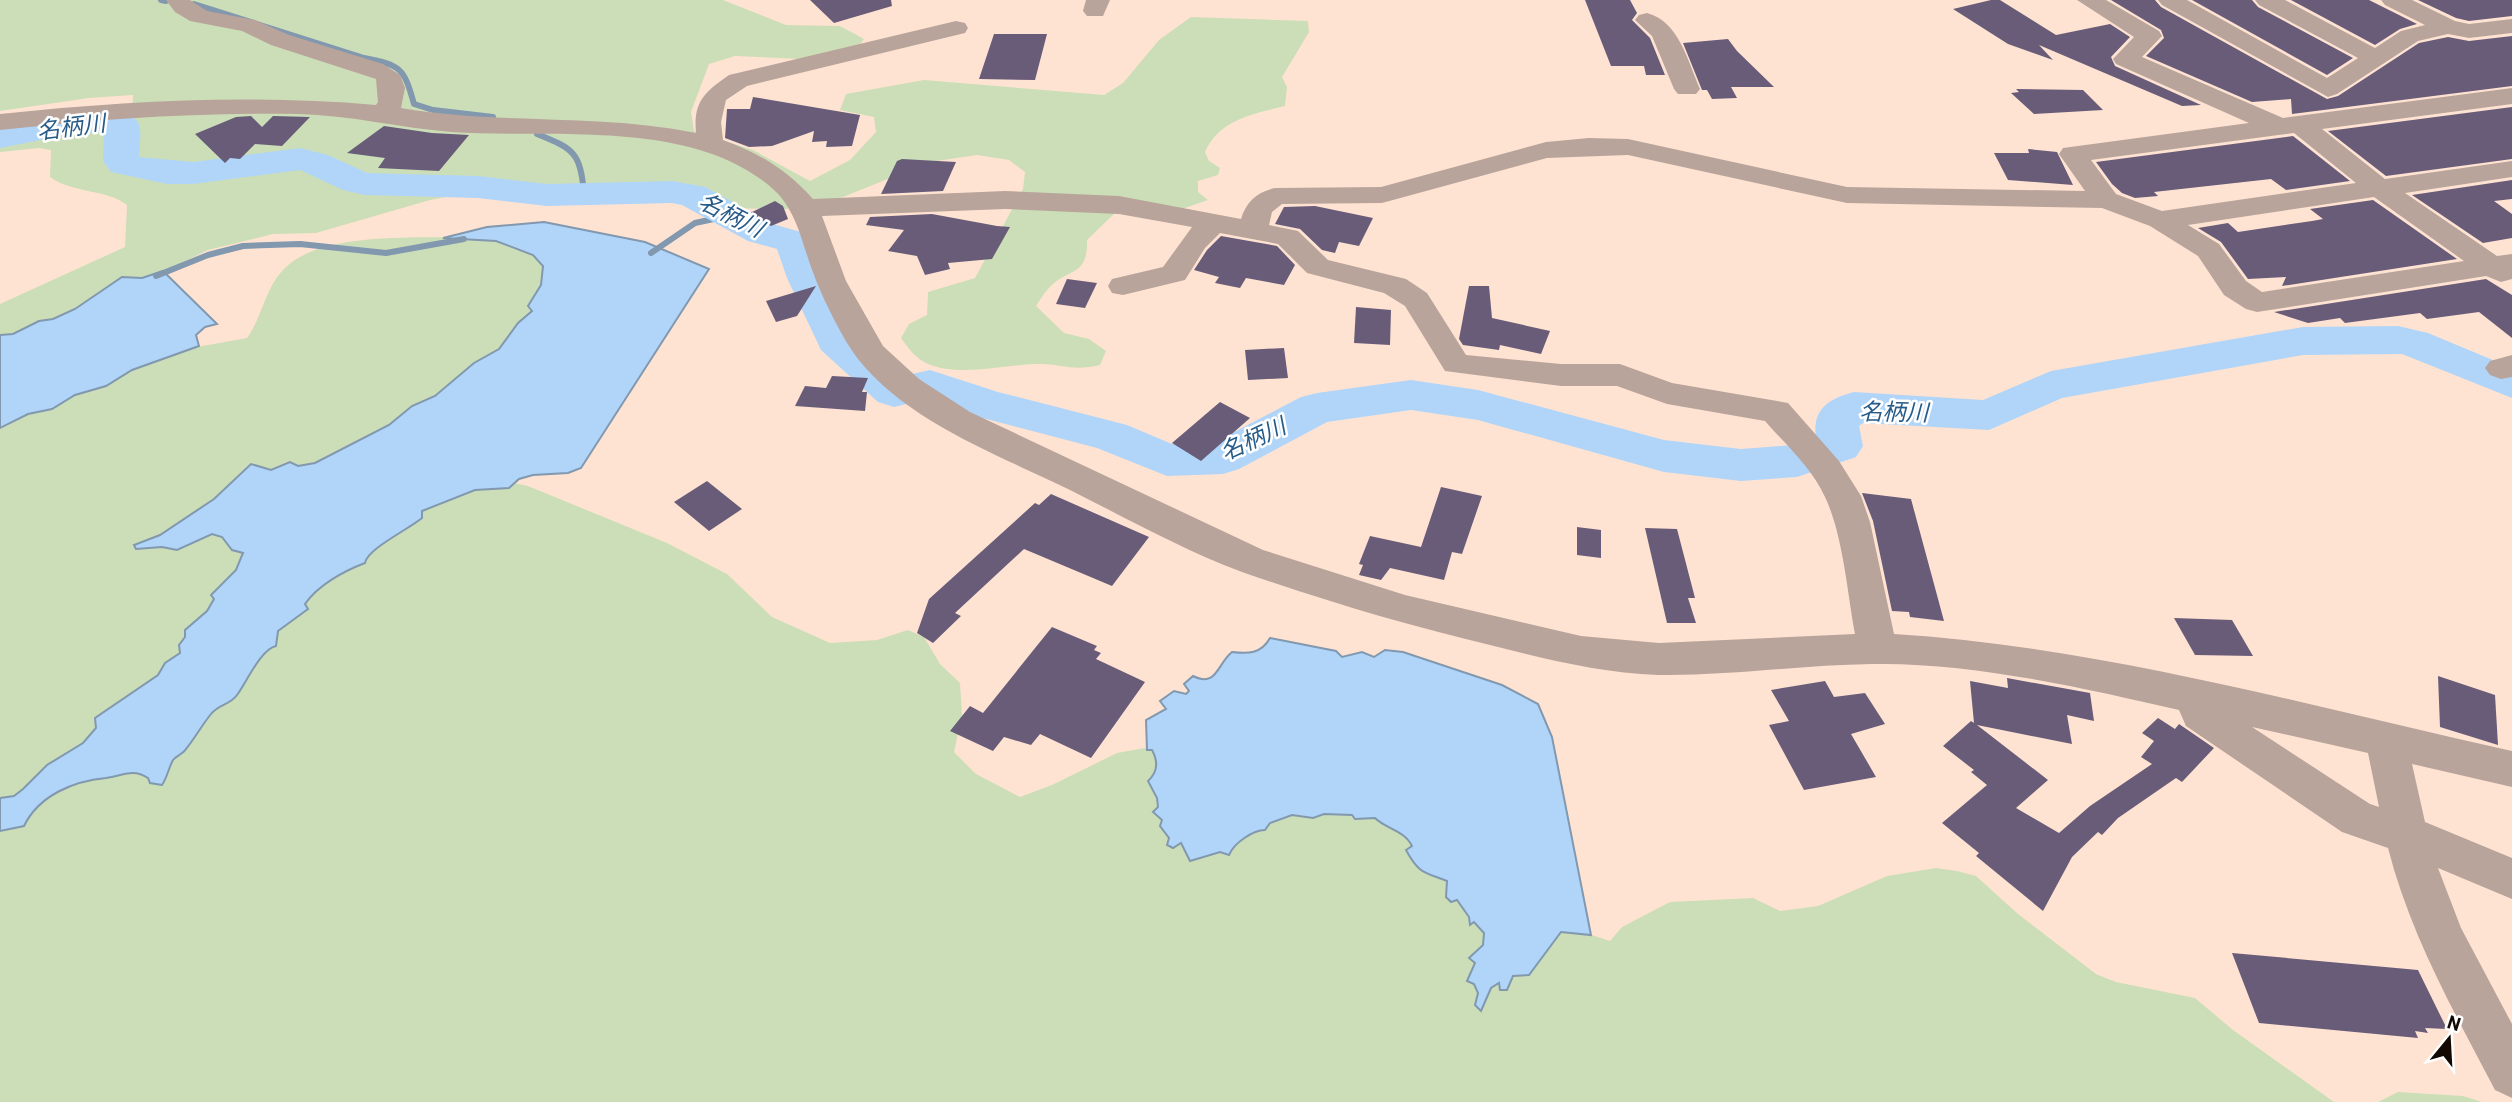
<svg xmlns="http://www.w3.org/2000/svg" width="2512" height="1102" font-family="Barlow,'Noto Sans JP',sans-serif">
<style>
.green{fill:#ccdeb7}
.water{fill:#b0d5f9;stroke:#8198af;stroke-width:2}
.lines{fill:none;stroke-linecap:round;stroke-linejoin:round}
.stream{stroke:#8198af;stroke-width:6}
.river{fill:#b0d5f9;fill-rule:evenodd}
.building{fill:#695c79}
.minor{fill:#b9a49b;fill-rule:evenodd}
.labels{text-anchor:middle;stroke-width:5;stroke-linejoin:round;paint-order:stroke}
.water-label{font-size:23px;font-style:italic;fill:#275b88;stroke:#fff}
</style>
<rect width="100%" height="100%" fill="#ffe3d2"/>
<g class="green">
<path d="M0 0H723L786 25 840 26 864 39 858 47 800 59 735 56 709 64 691 112 694 131 753 150 810 181 850 160 876 132 874 117 840 110 846 94 924 80 1104 95 1123 83 1159 40 1191 17 1308 21 1309 32 1282 77 1287 87 1285 106C1253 114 1220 119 1205 152L1209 161 1220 168 1218 175 1198 181V192L1208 200 1182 209 1115 213 1087 240C1088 278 1068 267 1049 288 1044 293 1040 300 1036 306L1064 333 1089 339 1106 351 1100 365C1070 372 1063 363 1036 364 1003 365 960 377 928 364 916 359 908 348 901 338L909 324 927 315 928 292 975 278 1023 189 1025 172 1009 160 977 155 930 162 843 197 786 209 717 208 540 187 488 189 430 200 316 233 273 234 208 250 0 350V304L125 247 127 205C107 189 74 194 50 177L51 150 39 148 0 152V127L85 119 130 146 133 95 89 98 0 111Z"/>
<path d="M477 237 510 238 548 257 546 302 322 564 450 484 490 478 528 486 667 543 727 574 772 617 830 643 877 640 908 630 924 637 940 664 960 683 962 715 954 752 976 774 1020 797 1052 785 1117 753 1156 746 1311 802 1382 807 1555 923 1610 941 1622 927 1670 902 1753 898 1780 911 1818 906 1887 876 1936 868 1957 871 1976 876 2018 914 2096 974 2116 982 2195 998 2233 1030 2334 1102H0V416L158 354 247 338C263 316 265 287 285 268 323 230 425 239 477 237Z"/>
<path d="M2398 1092 2463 1096 2482 1102H2378Z"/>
</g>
<g class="water">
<path d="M544 222 645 242 709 269 581 468 568 473 533 475 519 479 509 488 475 490 422 511V518C409 529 367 549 365 563 344 571 318 585 305 604L308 609 278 631 276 646C261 649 246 683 237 695 230 705 219 704 211 714 202 725 195 738 186 749 183 754 176 756 173 760 169 767 167 778 162 785L150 783 148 778C132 768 123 776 106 778 74 781 39 795 24 826L0 831V798L14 796 23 789 47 765 83 743 96 728 95 718 158 675 165 663 180 653 179 645 185 637V630L207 611 214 599 211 595 236 570 243 553 232 550 222 537 212 534 177 550 162 547 136 549 134 545 160 535 214 499 251 464 271 470 290 462 298 466 315 463 389 425 412 406 435 396 474 363 499 349 518 323 532 311 528 306 541 285 543 266 533 255 496 241 443 238 487 227Z"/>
<path d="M163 271 217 324 205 327 196 335 199 346 132 370 106 386 75 395 52 409 28 414 0 428V335L13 334 39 321 53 319 75 309 122 277 142 278Z"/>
<path d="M1270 638 1336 651 1342 657 1362 652 1374 657 1385 650 1403 652 1502 685 1538 704 1552 737 1591 935 1561 932 1529 975 1513 976 1507 990H1500L1499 983 1491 988 1481 1011 1475 1005 1478 993 1474 984 1467 981 1475 963 1469 958 1483 945 1484 933 1474 922 1470 925 1469 917 1457 900 1451 902 1446 897 1447 881C1424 872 1419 874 1406 850L1412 846C1404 830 1386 829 1375 818L1355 819 1352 815 1324 814 1313 818 1292 815 1270 823 1265 830C1253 830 1234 843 1229 855L1220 852 1190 861 1181 843 1173 848 1167 845 1169 838 1160 826 1162 820 1153 812 1158 807 1157 798 1148 781C1158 772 1158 761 1152 750H1147L1146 720 1166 709 1160 701 1174 691 1186 694 1189 691 1184 684 1193 676C1217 688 1217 664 1232 652 1248 654 1261 654 1270 638Z"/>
</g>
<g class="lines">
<g class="stream">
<path d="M161 0 166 1"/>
<path d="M194 4 364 58C401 65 404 68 414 104L433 110 493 117"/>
<path d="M537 134C574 149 580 152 584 193"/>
<path d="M651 253 695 223 732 215"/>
<path d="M156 276 208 255 243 246 300 244 386 253 464 239"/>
</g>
<path class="river" d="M117 110C147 118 140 131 139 157L193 162 300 148 328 155 367 173 478 176 547 184 672 181 705 187 776 225 808 234 854 333 903 376 930 370 998 392 1127 425 1172 444 1215 442 1301 397 1317 393 1411 380 1478 390 1664 440 1741 449 1794 445 1816 438C1812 409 1828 399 1854 392L1983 400 2051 371 2303 327 2398 326 2428 333 2512 368V398L2402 354 2303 355 2062 398 1989 430 1863 423 1859 426 1863 446 1856 457 1797 477 1741 481 1664 472 1478 420 1411 410 1327 422 1239 469 1223 474 1167 476 1097 448 971 415 928 399 894 407 878 402 821 350 787 278 777 249 748 241 682 205 672 203 547 206 478 198 365 195 343 190 300 170 193 184H167L111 172 103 161 104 132 71 134 0 148V126L71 112Z"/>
</g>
<g class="building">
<path d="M810 0H891L892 6 834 23Z"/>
<path d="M1585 0H1630L1637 13 1632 20 1650 38 1665 75H1646L1644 66H1611Z"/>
<path d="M1991 0H2000L2056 35 2110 24 2130 37 2111 57 2115 66 2201 105 2182 106 2039 45 2053 60 2008 44 1953 9Z"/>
<path d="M2111 0H2155L2161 7 2327 99 2338 96 2419 43 2448 37 2469 41 2512 36V86L2292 114 2291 99 2252 102 2146 56 2164 38 2161 30Z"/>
<path d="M2192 0H2252L2258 7 2353 58 2327 75Z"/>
<path d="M2291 0H2369L2417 24 2400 29 2375 45Z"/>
<path d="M2418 0H2512V16L2469 21 2456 18Z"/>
<path d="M994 34H1047L1035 80 979 79Z"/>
<path d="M1728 39 1737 51 1774 87H1731L1737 98 1712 99 1707 90H1702L1683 43Z"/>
<path d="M2016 89 2083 90 2103 110 2034 114 2011 93 2019 92Z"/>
<path d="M753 97 860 115 852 146 826 147 827 141 812 142 814 131 772 146 749 147 725 138 727 109H750Z"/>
<path d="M2512 107V159L2386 176 2328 131Z"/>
<path d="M251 116 262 127 273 116 310 117 282 146 255 144 240 159 230 158 225 163 195 134 236 117Z"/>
<path d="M384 126 432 133 469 135 439 171 378 168 385 158 347 153Z"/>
<path d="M2293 136 2350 181 2286 190 2271 179 2154 192 2158 196 2135 198 2122 193 2112 184 2096 162Z"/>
<path d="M2028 149 2057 152 2073 185 2008 180 1994 153H2029Z"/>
<path d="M902 159 956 162 943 191 881 194 897 161Z"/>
<path d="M2512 180V199L2494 201 2512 214V238L2483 243 2412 195Z"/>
<path d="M2373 200 2457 259 2282 286 2286 277 2248 279 2221 242 2198 228 2228 223 2238 232 2312 221 2323 219 2310 209Z"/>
<path d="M775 201 783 206 788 219 771 226 750 213Z"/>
<path d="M1315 206 1373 218 1359 246 1339 242 1335 253 1322 250 1300 229 1275 224 1284 207Z"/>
<path d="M932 214 997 226 1010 227 992 259 948 263 950 269 925 275 917 256 888 251 904 230 866 225 870 217Z"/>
<path d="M1221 236 1277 246 1295 265 1284 285 1246 278 1240 288 1215 283 1219 277 1194 270 1207 250Z"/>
<path d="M1067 279 1097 283 1085 308 1056 304Z"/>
<path d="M2486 279 2512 295V338L2479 312 2427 319 2420 313 2345 323 2340 318 2308 323 2274 312Z"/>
<path d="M816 286 797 316 776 322 766 301Z"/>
<path d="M1469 286H1489L1492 318 1550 331 1541 354 1500 345 1499 350 1463 345 1459 339Z"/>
<path d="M1356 307 1391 310 1390 345 1354 343Z"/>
<path d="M1284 348 1288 378 1248 380 1245 350Z"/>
<path d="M832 376 868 378 862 392H867L865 411 795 406 805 386 826 388Z"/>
<path d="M1220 402 1250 418 1201 461 1172 443Z"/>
<path d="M707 481 742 509 709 531 674 502Z"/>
<path d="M1441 487 1482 496 1462 554 1452 552 1444 580 1390 568 1381 580 1359 575 1363 565 1359 564 1370 536 1421 547Z"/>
<path d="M1862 493 1911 499 1944 621 1910 617 1909 612 1892 611 1873 521Z"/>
<path d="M1051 494 1149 537 1112 586 1024 549 955 613 961 616 933 643 917 633 929 599 1035 503 1039 505Z"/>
<path d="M1577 527 1601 530V558L1577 555Z"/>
<path d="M1645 528 1677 529 1695 598H1688L1696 623H1667Z"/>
<path d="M2174 618 2232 620 2253 656 2195 655Z"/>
<path d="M1052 627 1097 646 1094 650 1101 653 1096 659 1145 682 1091 758 1040 734 1031 745 1004 737 993 751 950 731 970 706 983 713Z"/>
<path d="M2438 676 2495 695 2498 745 2440 727Z"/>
<path d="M2007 678 2090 693 2094 721 2067 715 2072 744 1977 725 2048 780 2016 808 2059 833 2090 806 2152 764 2141 757 2154 741 2142 733 2158 718 2175 729 2179 724 2214 748 2182 782 2176 778 2118 818 2102 835 2098 832 2072 857 2043 911 1976 856 1979 853 1942 823 1987 785 1971 772 1974 770 1943 746 1971 721 1974 723 1970 681 2008 688Z"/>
<path d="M1825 681 1834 697 1865 693 1885 724 1851 734 1876 777 1804 790 1769 725 1789 721 1771 690Z"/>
<path d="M2232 953 2418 970 2447 1029 2425 1028 2428 1033 2415 1031 2418 1038 2259 1023Z"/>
</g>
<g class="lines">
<g class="minor">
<path d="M166 0H190L207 11 255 20 289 35 383 64 400 75 405 88 401 108C499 125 598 113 696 133 693 101 705 92 729 75L956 21 965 23 968 28 965 33 747 86 726 100 721 122 723 140C759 153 787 170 813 199L1005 191 1119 196 1241 219C1246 202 1257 192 1275 188L1381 187 1546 142 1589 138 1628 139 1847 187 2085 191 2059 154 2063 148 2249 123 2116 64 2113 59 2134 37 2077 0H2106L2159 31 2162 36 2142 57 2283 118 2512 88V104L2322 129 2385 179 2512 161V177L2405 193 2497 256 2512 254V279L2501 282 2486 276 2257 312 2246 309 2224 295 2198 256 2150 226 2102 208 1847 203 1628 155 1547 158 1382 203 1282 204 1272 212 1269 225 1298 231 1328 260 1406 279 1427 293 1466 355 1561 364H1620L1672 383 1788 403 1839 461 1861 496 1870 522 1894 634C2103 647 2308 706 2512 751V787L2412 764 2425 822 2512 858V899L2438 868 2461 928 2512 1024V1098L2495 1090C2454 1012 2410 934 2388 848L2342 832 2186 726 2179 710C2083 688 1970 662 1872 664 1801 665 1729 676 1658 675 1602 673 1548 660 1494 646 1409 626 1325 601 1242 572 1183 550 1126 518 1070 490 999 455 909 423 858 359 842 338 823 299 814 275 802 245 798 212 774 190 694 117 551 139 451 132 400 128 350 115 298 114 198 112 99 119 0 130V114C125 101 250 94 376 105L378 102 376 79 271 45 242 31 190 21 175 12ZM2294 133 2356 183 2162 211 2116 194 2091 160ZM2374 197 2464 261 2262 292 2246 281 2219 244 2188 225ZM1005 209 1119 214 1192 227 1163 267 1112 279 1108 286 1112 293 1123 295 1185 280 1205 248 1220 233 1278 244 1307 273 1384 293 1405 306 1445 371 1561 386H1617L1667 404 1765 421C1785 444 1812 468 1825 497 1843 535 1847 591 1855 634L1659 643 1581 636 1405 595 1263 550 970 412 919 379 883 346 846 281 822 216ZM2252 727 2368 753 2379 807 2370 804Z"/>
<path d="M1086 0H1110L1103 16H1087L1083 11Z"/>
<path d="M2158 0H2187L2327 78 2358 58 2259 5 2255 0H2285L2375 48 2401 31 2425 25 2385 5 2381 0H2412L2455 21 2469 24 2512 19V33L2469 38 2448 34 2418 41 2337 94 2328 97 2162 5Z"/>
<path d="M1647 13C1679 21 1688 62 1700 89L1696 94H1678L1674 89 1652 36 1635 20 1639 15Z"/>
<path d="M2512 355V377L2501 379 2490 375 2485 368 2490 361Z"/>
</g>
</g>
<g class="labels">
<g class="water-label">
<text transform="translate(71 127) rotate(-7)" y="8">名柄川</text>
<text transform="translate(731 215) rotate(27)" y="8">名柄川</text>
<text transform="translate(1894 412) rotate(1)" y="8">名柄川</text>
<text transform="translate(1253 439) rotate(-25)" y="8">名柄川</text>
</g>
</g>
<g transform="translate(2449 1039) rotate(18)" stroke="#ffffff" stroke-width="5" paint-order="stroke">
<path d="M0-5L12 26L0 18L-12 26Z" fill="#130903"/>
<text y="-10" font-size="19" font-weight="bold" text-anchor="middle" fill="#130903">N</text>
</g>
</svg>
